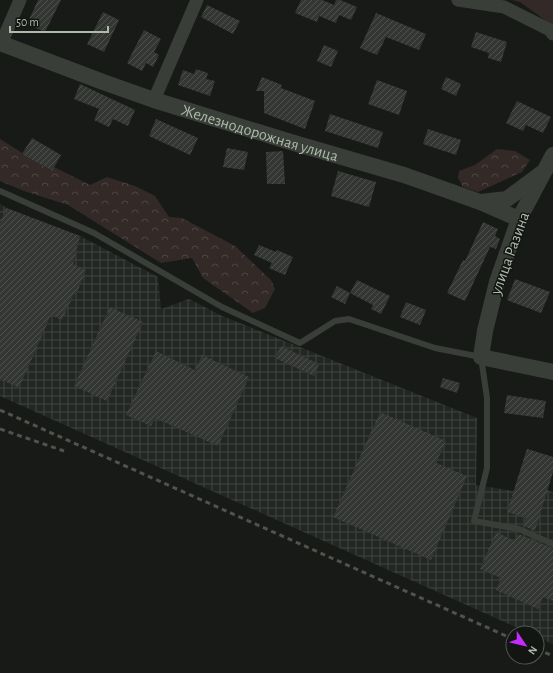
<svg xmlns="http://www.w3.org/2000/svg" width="553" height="673" font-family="'Alegreya Sans',sans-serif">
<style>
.industrial{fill:url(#industrial-grid)}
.green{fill:#332927}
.forest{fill:url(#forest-crowns)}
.building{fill:url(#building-hatch)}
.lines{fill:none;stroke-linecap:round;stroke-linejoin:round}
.service{stroke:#393f38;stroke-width:6}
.minor{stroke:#393f38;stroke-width:13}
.tertiary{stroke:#393f38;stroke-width:16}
.rail{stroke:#4d554b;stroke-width:3;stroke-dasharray:5 4;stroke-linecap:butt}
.labels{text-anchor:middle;stroke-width:3;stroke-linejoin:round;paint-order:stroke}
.street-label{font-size:16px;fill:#adbba9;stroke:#131513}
</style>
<defs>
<pattern id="industrial-grid" width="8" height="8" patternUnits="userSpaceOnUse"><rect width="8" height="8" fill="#232724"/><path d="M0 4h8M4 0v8" fill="none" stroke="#404441"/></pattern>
<pattern id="forest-crowns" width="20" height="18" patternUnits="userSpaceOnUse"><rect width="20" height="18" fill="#332927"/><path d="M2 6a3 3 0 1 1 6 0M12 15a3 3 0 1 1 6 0" fill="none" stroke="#4e4644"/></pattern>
<pattern id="building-hatch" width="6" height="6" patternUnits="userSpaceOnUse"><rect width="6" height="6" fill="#333633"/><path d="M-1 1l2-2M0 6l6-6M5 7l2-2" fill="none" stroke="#4e514e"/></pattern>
</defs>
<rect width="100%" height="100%" fill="#181a18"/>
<path class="industrial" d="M0 204 7 208 80 236 158 277 161 309 189 299 220 315 477 418 476 485 514 491 527 449 553 457 547 490 553 492V644L537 637V633H529L0 396Z"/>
<path class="green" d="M512 0H553V26L520 2Z"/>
<g class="forest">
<path d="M0 139 51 171 54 167 90 185 107 177 135 186 155 196 169 217 182 218 235 246 271 280 275 289 265 308 253 313 203 278 192 258 161 263 68 205 24 191 0 181Z"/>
<path d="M497 149 515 151 530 160 522 172 478 192 463 187 458 178 459 171 475 165Z"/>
</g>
<g class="building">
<path d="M38 0H61L45 32 27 24Z"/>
<path d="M301 0H322L334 5 336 0H340L357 7 351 20 339 15 336 23 319 16 317 22 295 13Z"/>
<path d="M207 5 240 21 233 34 201 17Z"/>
<path d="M103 12 119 20 104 52 87 44Z"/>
<path d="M376 13 426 34 419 50 386 37 377 55 360 48Z"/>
<path d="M144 30 161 39 154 52 159 55 153 67 146 63 142 71 127 63Z"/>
<path d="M476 32 507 42 501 62 488 58 489 53 471 47Z"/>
<path d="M324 45 338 51 331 67 317 61Z"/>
<path d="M196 69 208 73 206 79 215 81 210 96 178 85 183 70 194 74Z"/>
<path d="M262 77 282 85 281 88 315 101 305 129 264 113V91H256Z"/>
<path d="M446 77 461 84 456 96 441 89Z"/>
<path d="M377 80 407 91 399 115 368 104Z"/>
<path d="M80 84 135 110 128 126 113 119 109 127 94 120 99 109 74 99Z"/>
<path d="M517 101 551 117 543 133 526 125 523 131 506 123Z"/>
<path d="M330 114 383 132 378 148 325 131Z"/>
<path d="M156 119 198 138 190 155 149 136Z"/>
<path d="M428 129 461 140 456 155 423 144Z"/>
<path d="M32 138 61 155 52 171 22 154Z"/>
<path d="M227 148 248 152 244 170 223 167Z"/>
<path d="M283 151 285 184H267L266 152Z"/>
<path d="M338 171 376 182 369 207 331 196Z"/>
<path d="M6 208 80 236 73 264 86 270 76 295 74 294 62 320 51 315 19 388 0 379V223Z"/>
<path d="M483 222 498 229 495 236 500 239 496 249 490 247 465 301 447 293 463 260 465 261Z"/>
<path d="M259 245 276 252 277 250 293 257 285 275 269 268 272 263 254 255Z"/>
<path d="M515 279 550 292 541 313 507 300Z"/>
<path d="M357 280 390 296 381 314 371 309 373 305 350 293Z"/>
<path d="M337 286 350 293 345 304 331 297Z"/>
<path d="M406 302 426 310 420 325 400 317Z"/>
<path d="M110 307 143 322 107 401 74 386Z"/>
<path d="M281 346 319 364 314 376 275 358Z"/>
<path d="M156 351 195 370 202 355 249 377 218 446 155 418 151 426 126 415Z"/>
<path d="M443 378 460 383 457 393 440 387Z"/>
<path d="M507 395 546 401 543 418 504 413Z"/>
<path d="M380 412 446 441 436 463 467 476 431 560 333 517Z"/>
<path d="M527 449 553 457V472L535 531 522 525 526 518 507 512Z"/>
<path d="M496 532 515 541 518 534 553 548V601L543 597 538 609 496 590 501 578 480 569Z"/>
</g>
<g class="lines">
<path class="service" d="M0 191 94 233 222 307 300 343 335 321 349 319 435 348 481 357 487 398V468L474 521 519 529 553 544"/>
<g class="minor">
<path d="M458 0 504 7 550 30 553 34"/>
<path d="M1 44 20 0"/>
<path d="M154 100 197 0"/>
</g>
<g class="tertiary">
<path id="s1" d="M0 43 103 82 154 100 294 143 404 175 480 202 519 219"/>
<path d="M553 155 519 219 497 282 485 331 481 357 553 372"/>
<path d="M481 202 507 199 542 173"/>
</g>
<g class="rail">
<path d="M0 410 513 639"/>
<path d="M0 429 64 451"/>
<path d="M537 649 553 656"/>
</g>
</g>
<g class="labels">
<g class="street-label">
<text dy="6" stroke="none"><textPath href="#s1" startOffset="275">Железнодорожная улица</textPath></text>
<text transform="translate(509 253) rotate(-70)" y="6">улица Разина</text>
</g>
</g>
<g transform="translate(525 645) rotate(125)"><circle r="19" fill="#131513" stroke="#51574f"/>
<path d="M0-3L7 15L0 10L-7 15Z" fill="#c42bff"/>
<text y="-6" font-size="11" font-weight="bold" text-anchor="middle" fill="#adbba9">N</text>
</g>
<path d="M10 26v6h98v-6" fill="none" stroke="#adbba9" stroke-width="2"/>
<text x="16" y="26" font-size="12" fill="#adbba9" stroke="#131513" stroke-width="3" paint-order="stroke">50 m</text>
</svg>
